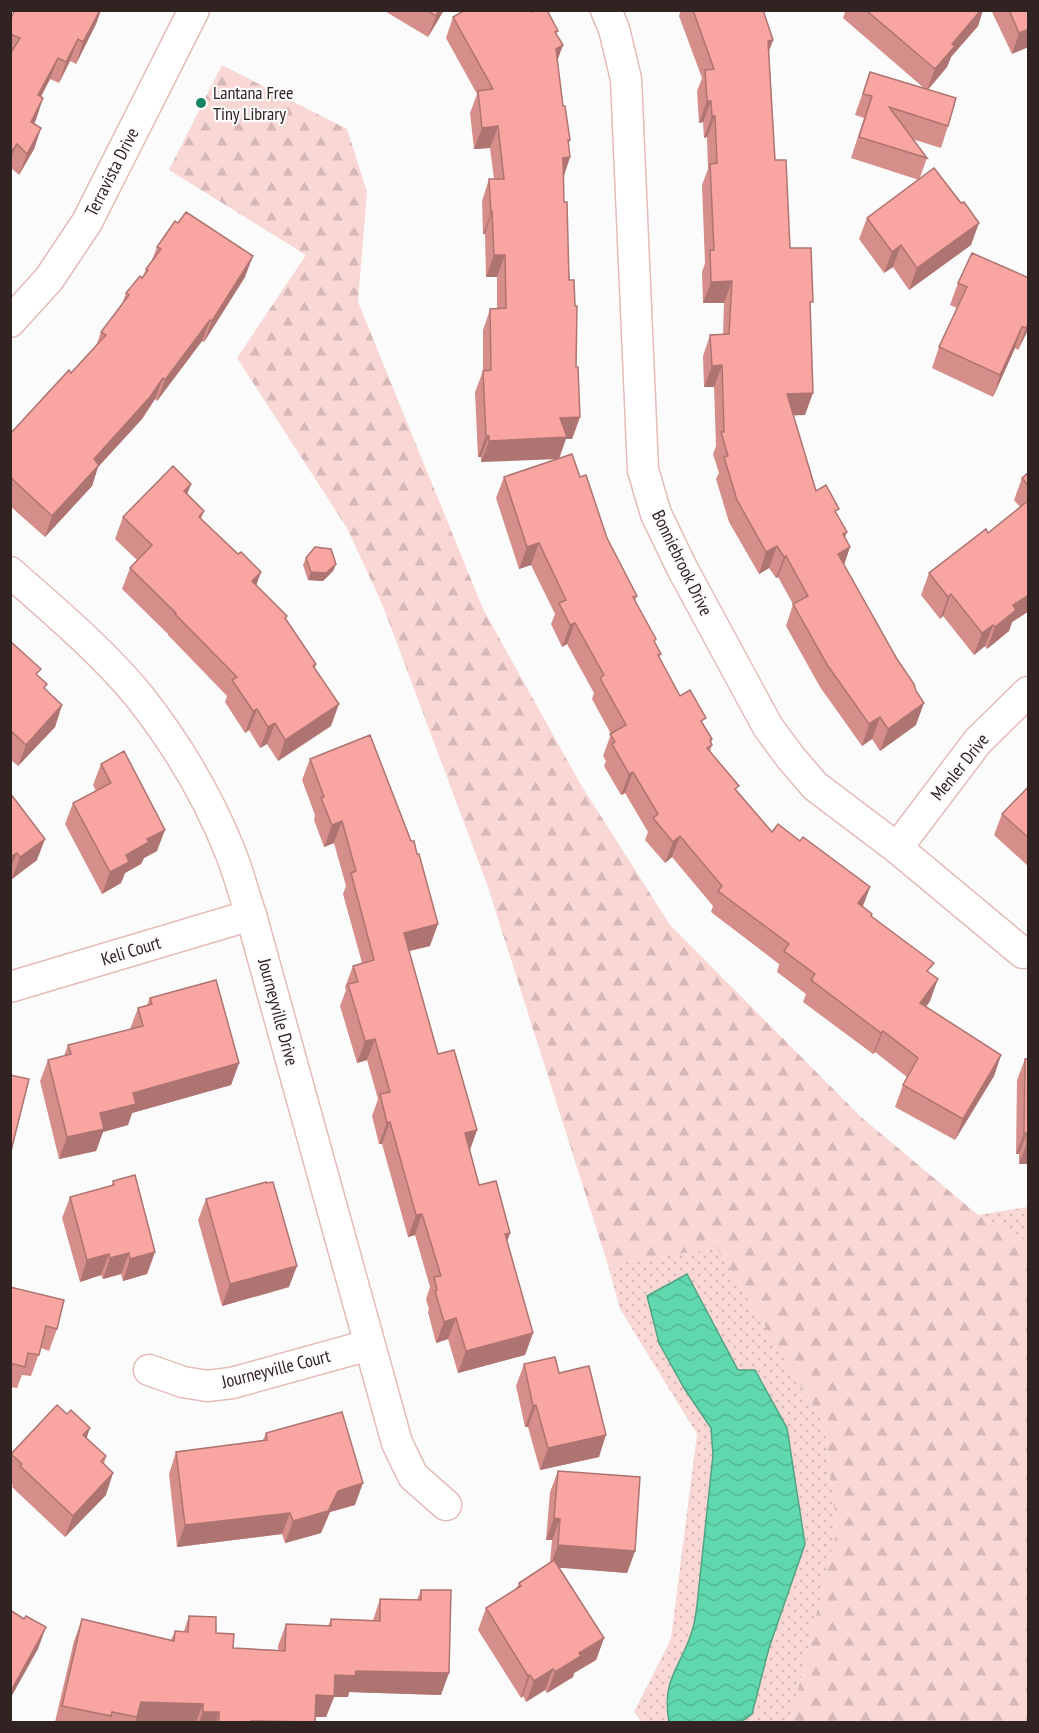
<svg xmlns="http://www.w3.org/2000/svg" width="1039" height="1733" font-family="'PT Sans Narrow',sans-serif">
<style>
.grass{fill:url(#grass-dots)}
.forest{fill:url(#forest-firs)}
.water{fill:url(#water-waves);stroke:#52a284;stroke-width:1.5}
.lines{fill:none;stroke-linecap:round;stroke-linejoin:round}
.minor-casing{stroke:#e4bcb9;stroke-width:33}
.minor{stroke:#fff;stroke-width:30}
.wall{fill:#d68e8a}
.shaded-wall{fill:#ae7471}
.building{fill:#f9a5a1;stroke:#ae7471;stroke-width:1.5}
.poi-dot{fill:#138564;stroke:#fbfbfb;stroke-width:2}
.labels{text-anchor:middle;stroke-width:4.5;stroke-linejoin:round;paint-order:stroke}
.poi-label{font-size:18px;fill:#322323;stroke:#fbfbfb;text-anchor:start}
.street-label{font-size:18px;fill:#322323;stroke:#fbfbfb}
</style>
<defs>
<pattern id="grass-dots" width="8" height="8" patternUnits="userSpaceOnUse" patternTransform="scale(1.5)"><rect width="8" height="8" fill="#f8d7d5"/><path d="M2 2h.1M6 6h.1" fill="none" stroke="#d5b8b7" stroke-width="1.8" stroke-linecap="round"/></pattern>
<pattern id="forest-firs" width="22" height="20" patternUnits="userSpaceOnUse" patternTransform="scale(1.5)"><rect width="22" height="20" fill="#f8d7d5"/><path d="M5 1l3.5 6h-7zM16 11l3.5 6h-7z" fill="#d5b8b7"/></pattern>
<pattern id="water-waves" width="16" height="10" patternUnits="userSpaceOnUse" patternTransform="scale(1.5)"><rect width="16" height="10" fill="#60d8ad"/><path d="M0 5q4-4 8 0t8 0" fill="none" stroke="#54b995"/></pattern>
</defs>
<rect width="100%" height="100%" fill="#fbfbfb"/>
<g class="grass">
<path d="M1028 1207V1242L978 1215Z"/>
<path d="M717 1248 824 1423 837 1529 790 1722H642L634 1712 671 1639 697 1434 620 1309 608 1265Z"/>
</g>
<path class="forest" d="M222 65 347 129 367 192 358 302 483 609 581 785 670 925 861 1117 978 1215 1028 1242V1722H790L837 1529 824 1423 717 1248 608 1265 487 884 383 606 347 528 237 358 306 255 169 170Z"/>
<path class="water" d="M687 1274 738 1370H755L787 1428 805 1544 769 1648 752 1714 741 1722H669C661 1677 682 1667 693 1628 695 1621 696 1612 697 1605L713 1455 711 1428 684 1388 659 1343 647 1296Z"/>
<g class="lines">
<g class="minor-casing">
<g id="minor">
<path d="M606 10 614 29 626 79 643 470 656 514 683 570 768 727 791 758 815 786 897 848 1023 953"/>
<path d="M10 322 49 279 87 222 194 10"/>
<path d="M10 572C53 610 103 652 139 696 176 743 209 798 231 854 239 874 244 895 251 915L397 1443 413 1476 446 1505"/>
<path d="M897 848 978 741 1028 692"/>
<path d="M10 987 251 915"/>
<path d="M149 1370 183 1382 207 1386 232 1383 369 1345"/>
</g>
</g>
<use href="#minor" class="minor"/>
</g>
<g class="wall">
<path d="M15 10H101L96 24 76 64 70 61 59 83 50 79 41 97 43 98 34 123 41 128 34 149 19 175 10 167V20Z"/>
<path d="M383 10H444L428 37Z"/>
<path d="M681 10H763L773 40 769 51 775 160 790 248 810 310 805 415H793L816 491 837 514 845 537 850 547 844 564 916 725 880 751 872 739 862 746 820 687 786 626 793 604 778 577 776 578 769 568 759 574 729 522 716 479 719 473 713 454 716 446 714 387H704L703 356 710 335H723L724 303H703L702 272 705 263 702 185 708 169 707 137 704 138 703 122 699 123 697 91 702 78 679 16Z"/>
<path d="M846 10H983L978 26 951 57 947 67 928 90 948 126 941 148 912 139 927 158 919 180 971 245 909 290 893 267 884 273 859 239 867 218 919 180 851 158 864 118 855 115 870 72 925 89 843 18Z"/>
<path d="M991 10H1029L1012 54Z"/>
<path d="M532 12 558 31 556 34 563 45 557 60 570 157 563 178 564 202 580 417 572 439H566L481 462V457H478L475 392 483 371V330L490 309H497V277H486L485 234H483L482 201 489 179H494L490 148 474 149 470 113 477 94 446 38 453 17Z"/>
<path d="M157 247 245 277 204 342 202 341 157 401 155 399 142 419 98 467 92 486 45 537 10 506V434L71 373 96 346 101 332 122 304 126 293 143 277 146 269 152 260Z"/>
<path d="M1029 278V328L1018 350 1015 348 993 397 932 368 939 347 957 308 950 305 958 283Z"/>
<path d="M1029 472V611L1012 622 1009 631 987 649 985 646 974 655 943 616 940 619 921 595 929 573 988 533 1020 507 1014 500 1022 478Z"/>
<path d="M504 477H580L607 538 637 596 635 601 661 654 659 658 680 696 704 725 712 739 711 742 712 745 710 752 737 791 772 832 800 841 870 887 863 906 871 916 930 973V1001L926 1007 1001 1055 994 1076 955 1140 895 1107 903 1085 907 1077 875 1052 873 1054 803 1002 806 994 777 972 779 964 711 912 713 906 672 857 665 863 645 840 648 832 625 793 621 795 604 766 606 761 603 756 611 734 592 699 594 693 567 644 562 647 551 624 555 614 531 565 519 569 496 498Z"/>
<path d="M191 484 187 494 204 511 201 519 238 554 261 572 256 585 286 619 316 664 315 668 331 726 278 761 267 744 260 748 249 730 245 733 225 702 227 696 168 635V634L122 589 130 568 137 560 115 539 123 517Z"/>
<path d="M306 558 336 564 333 571 323 581 308 580 303 565Z"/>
<path d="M10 641 38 676 45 689 62 705 55 727 18 766 10 759Z"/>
<path d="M310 759 430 946 409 951 438 1054 477 1130 470 1150 479 1185 510 1233 507 1242 533 1333 525 1355 458 1373 448 1339 436 1343 428 1312 429 1309 426 1299 430 1287 415 1235 408 1237 382 1144H379L372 1116 378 1099 367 1060 357 1063 340 1006 346 990 345 987 353 966 362 963 343 894 346 886 334 843 324 847 314 820 315 815 302 780Z"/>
<path d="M101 764 157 851 144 858 141 864 125 873 121 883 102 894 65 824 73 803 96 791 93 785Z"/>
<path d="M1029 786V867L994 835 1002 814Z"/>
<path d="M10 793 37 860 12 879 10 877Z"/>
<path d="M150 998 239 1063 231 1085 132 1113 128 1125 103 1132 96 1151 59 1159 40 1081 48 1060 64 1056 68 1045 130 1029 138 1008 147 1005Z"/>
<path d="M1025 1059 1029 1164H1019V1154H1016L1017 1080Z"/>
<path d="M113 1181 155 1252 147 1274 123 1281 121 1274 103 1279 101 1275 80 1282 62 1218 70 1197 112 1185Z"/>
<path d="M206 1199 289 1287 222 1306 198 1220Z"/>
<path d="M10 1287 57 1329 49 1351 41 1348 31 1376 22 1375 17 1388 10 1387Z"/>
<path d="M524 1364 559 1373 599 1457 540 1470 528 1427H525L516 1386Z"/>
<path d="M266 1433 355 1505 330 1512 321 1533 285 1543 282 1534 177 1547 169 1474 176 1452 263 1440Z"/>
<path d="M86 1439 106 1456 104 1464 106 1495 65 1537 12 1487 13 1485 10 1482V1456L11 1454Z"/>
<path d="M558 1471 635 1551 627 1573 559 1567 604 1638 596 1660 574 1673 573 1677 547 1693 545 1690 526 1702 523 1696 521 1698 478 1630 486 1608 516 1589 519 1583 550 1563 552 1540H546L550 1492Z"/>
<path d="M421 1590 441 1695 349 1692 348 1697H334L326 1717H315V1722H55L74 1641 82 1619 171 1640 175 1631H184L189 1616 216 1633 233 1648 278 1650V1646L286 1624 328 1626 331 1619 373 1620 380 1599 417 1600Z"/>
</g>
<g class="shaded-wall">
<path d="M100 10H101L96 24 76 64 83 42Z"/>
<path d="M439 10H444L428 37 436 16Z"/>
<path d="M981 10H983L978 26 951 57 947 67 927 90 935 69 952 44Z"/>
<path d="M1029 29V47L1012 54 1019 33Z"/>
<path d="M78 39 70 61 59 83 66 62Z"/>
<path d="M773 40 765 61 768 41Z"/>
<path d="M563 45 555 67 556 49Z"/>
<path d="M58 58 50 79 30 116 38 95Z"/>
<path d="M43 98 36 120 23 143 31 122Z"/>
<path d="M707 101H711L703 122 699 123Z"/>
<path d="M712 116H715L707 137 704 138Z"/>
<path d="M498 126 490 148 474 149 482 128Z"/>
<path d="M41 128 34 149 19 175 27 154Z"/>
<path d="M568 140H570L563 158 570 157 563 179 555 180Z"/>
<path d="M17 144 10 161V154Z"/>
<path d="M492 212 485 234H483L491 213Z"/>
<path d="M979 223 971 245 909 290 917 268Z"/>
<path d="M901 245 893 267 884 273 892 252Z"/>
<path d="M494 255H505L497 277H486Z"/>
<path d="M253 256 245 277 204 342 212 321Z"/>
<path d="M732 281 724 303H703L711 282Z"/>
<path d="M210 320 202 341 157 401 165 380Z"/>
<path d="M1029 323V328L1018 350 1026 328Z"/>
<path d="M1022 327 1015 348 993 397 1000 375Z"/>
<path d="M722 365 714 387H704L712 366Z"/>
<path d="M163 378 155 399 142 419 98 467 92 486 45 537 52 516 94 459Z"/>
<path d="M813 393 805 415 779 416 787 394Z"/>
<path d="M580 417 572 439H566L559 459 481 462 489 441 560 418Z"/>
<path d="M486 436H489L481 457H478Z"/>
<path d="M191 484 183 505 184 491Z"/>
<path d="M847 532 839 553 850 547 843 568 831 575 843 534Z"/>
<path d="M539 543 531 565 519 569 527 547Z"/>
<path d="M777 546 769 568 759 574 766 552Z"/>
<path d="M786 556 778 577 776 578 784 557Z"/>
<path d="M336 564 333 571 323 581 308 580 311 572Z"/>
<path d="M261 572 253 594 252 581Z"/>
<path d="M951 594 943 616 940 619 948 597Z"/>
<path d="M1029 595V611L1012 622 1009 631 987 649 995 627 1013 605Z"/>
<path d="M575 623 567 644 562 647 570 625Z"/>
<path d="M993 625 985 646 974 655 982 633Z"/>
<path d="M924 703 916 725 880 751 888 729Z"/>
<path d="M339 704 331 726 278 761 285 740Z"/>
<path d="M62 705 55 727 18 766 26 745Z"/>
<path d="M257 709 249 730 245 733 253 711Z"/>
<path d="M880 717 872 739 862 746 869 724Z"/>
<path d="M275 723 267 744 260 748 268 727Z"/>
<path d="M633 772 625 793 621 795 629 774Z"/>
<path d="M342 821 334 843 324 847 332 825Z"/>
<path d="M165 830 157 851 144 858 141 864 125 873 121 883 102 894 110 872 126 855 147 839Z"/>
<path d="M680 836 672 857 665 863 673 842Z"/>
<path d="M45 839 37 860 12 879 20 857Z"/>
<path d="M17 853 10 870V857Z"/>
<path d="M870 887 862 908 858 903Z"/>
<path d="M438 924 430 946 396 954 404 933Z"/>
<path d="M938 979 930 1001 912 1025 920 1003Z"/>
<path d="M883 1031 875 1052 873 1054 881 1033Z"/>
<path d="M375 1039 367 1060 357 1063 365 1041Z"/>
<path d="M1001 1055 994 1076 955 1140 963 1119Z"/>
<path d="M239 1063 231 1085 132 1113 128 1125 103 1132 96 1151 59 1159 67 1137 100 1113 133 1093Z"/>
<path d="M390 1122 382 1144H379L387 1123Z"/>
<path d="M477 1130 469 1152 465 1133Z"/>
<path d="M1024 1133H1027L1019 1154H1016Z"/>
<path d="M1027 1142H1029V1164H1019Z"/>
<path d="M422 1214 415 1235 408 1237 416 1215Z"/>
<path d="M510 1233 502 1255 505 1234Z"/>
<path d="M155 1252 147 1274 123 1281 130 1259Z"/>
<path d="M129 1253 121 1274 103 1279 110 1258Z"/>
<path d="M109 1254 101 1275 80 1282 87 1260Z"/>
<path d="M297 1266 289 1287 222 1306 230 1284Z"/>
<path d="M456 1318 448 1339 436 1343 444 1322Z"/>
<path d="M533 1333 525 1355 458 1373 466 1351Z"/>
<path d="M536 1405 528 1427H525L533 1406Z"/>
<path d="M90 1428 83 1449V1435Z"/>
<path d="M606 1435 599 1457 540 1470 548 1448Z"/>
<path d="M113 1473 106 1495 65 1537 73 1516Z"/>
<path d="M363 1483 355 1505 330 1512 321 1533 285 1543 293 1521 338 1491Z"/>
<path d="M290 1513 282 1534 177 1547 185 1525Z"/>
<path d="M554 1518 560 1519 552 1540H546Z"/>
<path d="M558 1545 635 1551 627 1573 550 1567Z"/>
<path d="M46 1627 38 1649 10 1699V1693L12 1689Z"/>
<path d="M604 1638 596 1660 574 1673 573 1677 547 1693 555 1672 579 1653Z"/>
<path d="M553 1669 545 1690 526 1702 534 1681Z"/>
<path d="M356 1671 449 1673 441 1695 349 1692 348 1697H334L326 1717H308L316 1695 335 1675Z"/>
<path d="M530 1675 523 1696 521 1698 528 1676Z"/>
<path d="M141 1702 203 1704 196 1722H135Z"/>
<path d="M203 1712H219L216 1722H199Z"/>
<path d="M251 1721 294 1722H250Z"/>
</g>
<g class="building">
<path d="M15 10H100L83 42 78 39 66 62 58 58 38 95 43 98 31 122 41 128 27 154 17 144 10 154V54L20 38 10 34V20Z"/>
<path d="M427 10H439L436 16Z"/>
<path d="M465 10H531L532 12 535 10H547L558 31 555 32 563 45 556 49 563 106H565L570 140H568L570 157 563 158 564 202H567L569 280H574L575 306H577L576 367H578L580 417 560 418 567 437 489 441V436H486L483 371 491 370 490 309 506 308 505 255H494L492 212 491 213 489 179H504L498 126 482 128 478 91 493 89 453 17Z"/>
<path d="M693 10H763L773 40 768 41 775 160H786L790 248H811L813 302H810L813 393 787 394 816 491 826 485 839 509 835 511 847 532 843 534 850 547 838 554 897 659 914 684 916 691 924 703 888 729 880 717 869 724 828 666 793 604 808 596 786 556 784 557 777 546 766 552 737 500 724 457 728 456 721 432H724L722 365 712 366 710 335 729 334 732 281 711 282 710 250H714L710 164 717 163 715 116H712L711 101H707L705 70 714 69Z"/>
<path d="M866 10H981L952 44 955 46 935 69Z"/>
<path d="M1009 10H1029V29L1019 33Z"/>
<path d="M870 72 956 98 948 126 889 107 927 158 859 137 872 96 863 94Z"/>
<path d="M934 168 961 203 964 202 979 223 917 268 901 245 892 252 867 218Z"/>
<path d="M186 212 253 256 212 321 210 320 165 380 163 378 150 397 94 459 99 465 52 516 10 477V434L69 370 71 373 106 335 101 332 129 295 126 293 140 276 142 278 148 270 146 269 161 249 157 247 175 221 178 223Z"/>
<path d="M972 253 1029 278V323L1026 328 1022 327 1000 375 939 347 967 287 958 283Z"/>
<path d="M572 454 580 477 586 475 607 538 637 596 633 597 656 639 654 641 661 654 658 655 680 696 690 690 706 718 701 721 712 739 710 740 712 745 707 748 739 786 735 789 772 832 778 824 800 841 803 837 870 887 858 903 872 914 871 916 934 963 927 971 938 979 920 1003 1001 1055 963 1119 903 1085 918 1058 883 1031 881 1033 811 980 815 974 784 951 789 944 718 891 722 886 680 836 673 842 653 818 658 814 633 772 629 774 612 744 615 742 610 734 626 725 600 678 604 675 575 623 570 625 559 603 566 600 539 543 527 547 504 477Z"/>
<path d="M173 466 191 484 184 491 204 511 199 517 238 554 241 552 261 572 252 581 287 616 285 618 316 664 313 666 339 704 285 740 275 723 268 727 257 709 253 711 232 680 237 677 175 614 176 613 130 568 152 545 123 517Z"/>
<path d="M1029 472V487L1022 478Z"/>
<path d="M1029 500V595L1013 605 1016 610 995 627 993 625 982 633 951 594 948 597 929 573 986 529 988 533Z"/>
<path d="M315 547 331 549 336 564 326 573 311 572 306 558Z"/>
<path d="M10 641 41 669 36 674 47 684 44 688 62 705 26 745 10 730Z"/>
<path d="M370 735 411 841H414L417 854H419L438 924 404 933 438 1054 454 1050 477 1130 465 1133 479 1185 496 1181 510 1233 505 1234 533 1333 466 1351 456 1318 444 1322 435 1291 437 1290 434 1277 441 1276 422 1214 416 1215 390 1122 387 1123 380 1094 390 1092 375 1039 365 1041 348 984 358 982 353 966 374 960 351 873 356 871 342 821 332 825 321 798 324 797 310 759Z"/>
<path d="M124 751 165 830 147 839 149 842 126 855 129 862 110 872 73 803 111 783 101 764Z"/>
<path d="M1029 786V838L1002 814Z"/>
<path d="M10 793 45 839 20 857 17 853 10 857Z"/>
<path d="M216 980 239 1063 133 1093 136 1104 100 1113 104 1129 67 1137 48 1060 71 1054 68 1045 143 1026 138 1008 152 1004 150 998Z"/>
<path d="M1025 1059H1029V1142H1027V1133H1024Z"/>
<path d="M10 1075 29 1079 10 1155Z"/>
<path d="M135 1175 155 1252 130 1259 129 1253 110 1258 109 1254 87 1260 70 1197 114 1185 113 1181Z"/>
<path d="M266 1182V1183L273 1182 297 1266 230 1284 206 1199Z"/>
<path d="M10 1287 64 1300 57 1329 46 1326 39 1355 28 1353 25 1367 10 1363Z"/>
<path d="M555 1357 559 1373 589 1366 606 1435 548 1448 536 1405 533 1406 524 1364Z"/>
<path d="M57 1405 67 1414 71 1410 90 1428 83 1435 106 1456 101 1461 113 1473 73 1516 20 1466 22 1464 11 1454Z"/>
<path d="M342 1412 363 1483 338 1491 328 1511 293 1521 290 1513 185 1525 176 1452 267 1440 266 1433Z"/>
<path d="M558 1471 640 1477 635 1551 558 1545 560 1519 554 1518Z"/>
<path d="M554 1560 604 1638 579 1653 581 1656 555 1672 553 1669 534 1681 530 1675 528 1676 486 1608 521 1586 519 1583Z"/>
<path d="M421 1590H451L449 1673 356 1671 355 1676 335 1675 334 1696 316 1695 315 1722 251 1721V1722H219V1712H203V1704L141 1702 137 1717 112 1712 111 1716 62 1706 82 1619 174 1641 175 1631 188 1632 189 1616 216 1617V1633L234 1634 233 1648 285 1651 286 1624 331 1626V1619L380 1621V1599L421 1600Z"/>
<path d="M10 1610 24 1619 26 1616 46 1627 12 1689H10Z"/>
</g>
<circle class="poi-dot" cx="201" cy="103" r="6"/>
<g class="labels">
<g class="poi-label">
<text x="213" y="99">Lantana Free<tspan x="213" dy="21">Tiny Library</tspan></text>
</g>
<g class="street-label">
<text transform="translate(112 172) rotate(-63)" y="6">Terravista Drive</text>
<text transform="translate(682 563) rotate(64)" y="6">Bonniebrook Drive</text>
<text transform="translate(960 767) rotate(-51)" y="6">Menler Drive</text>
<text transform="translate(131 951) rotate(-17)" y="6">Keli Court</text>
<text transform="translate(278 1012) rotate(75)" y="6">Journeyville Drive</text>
<text transform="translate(276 1369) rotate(-14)" y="6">Journeyville Court</text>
</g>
</g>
<rect width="1039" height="1733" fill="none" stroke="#322323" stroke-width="24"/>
</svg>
